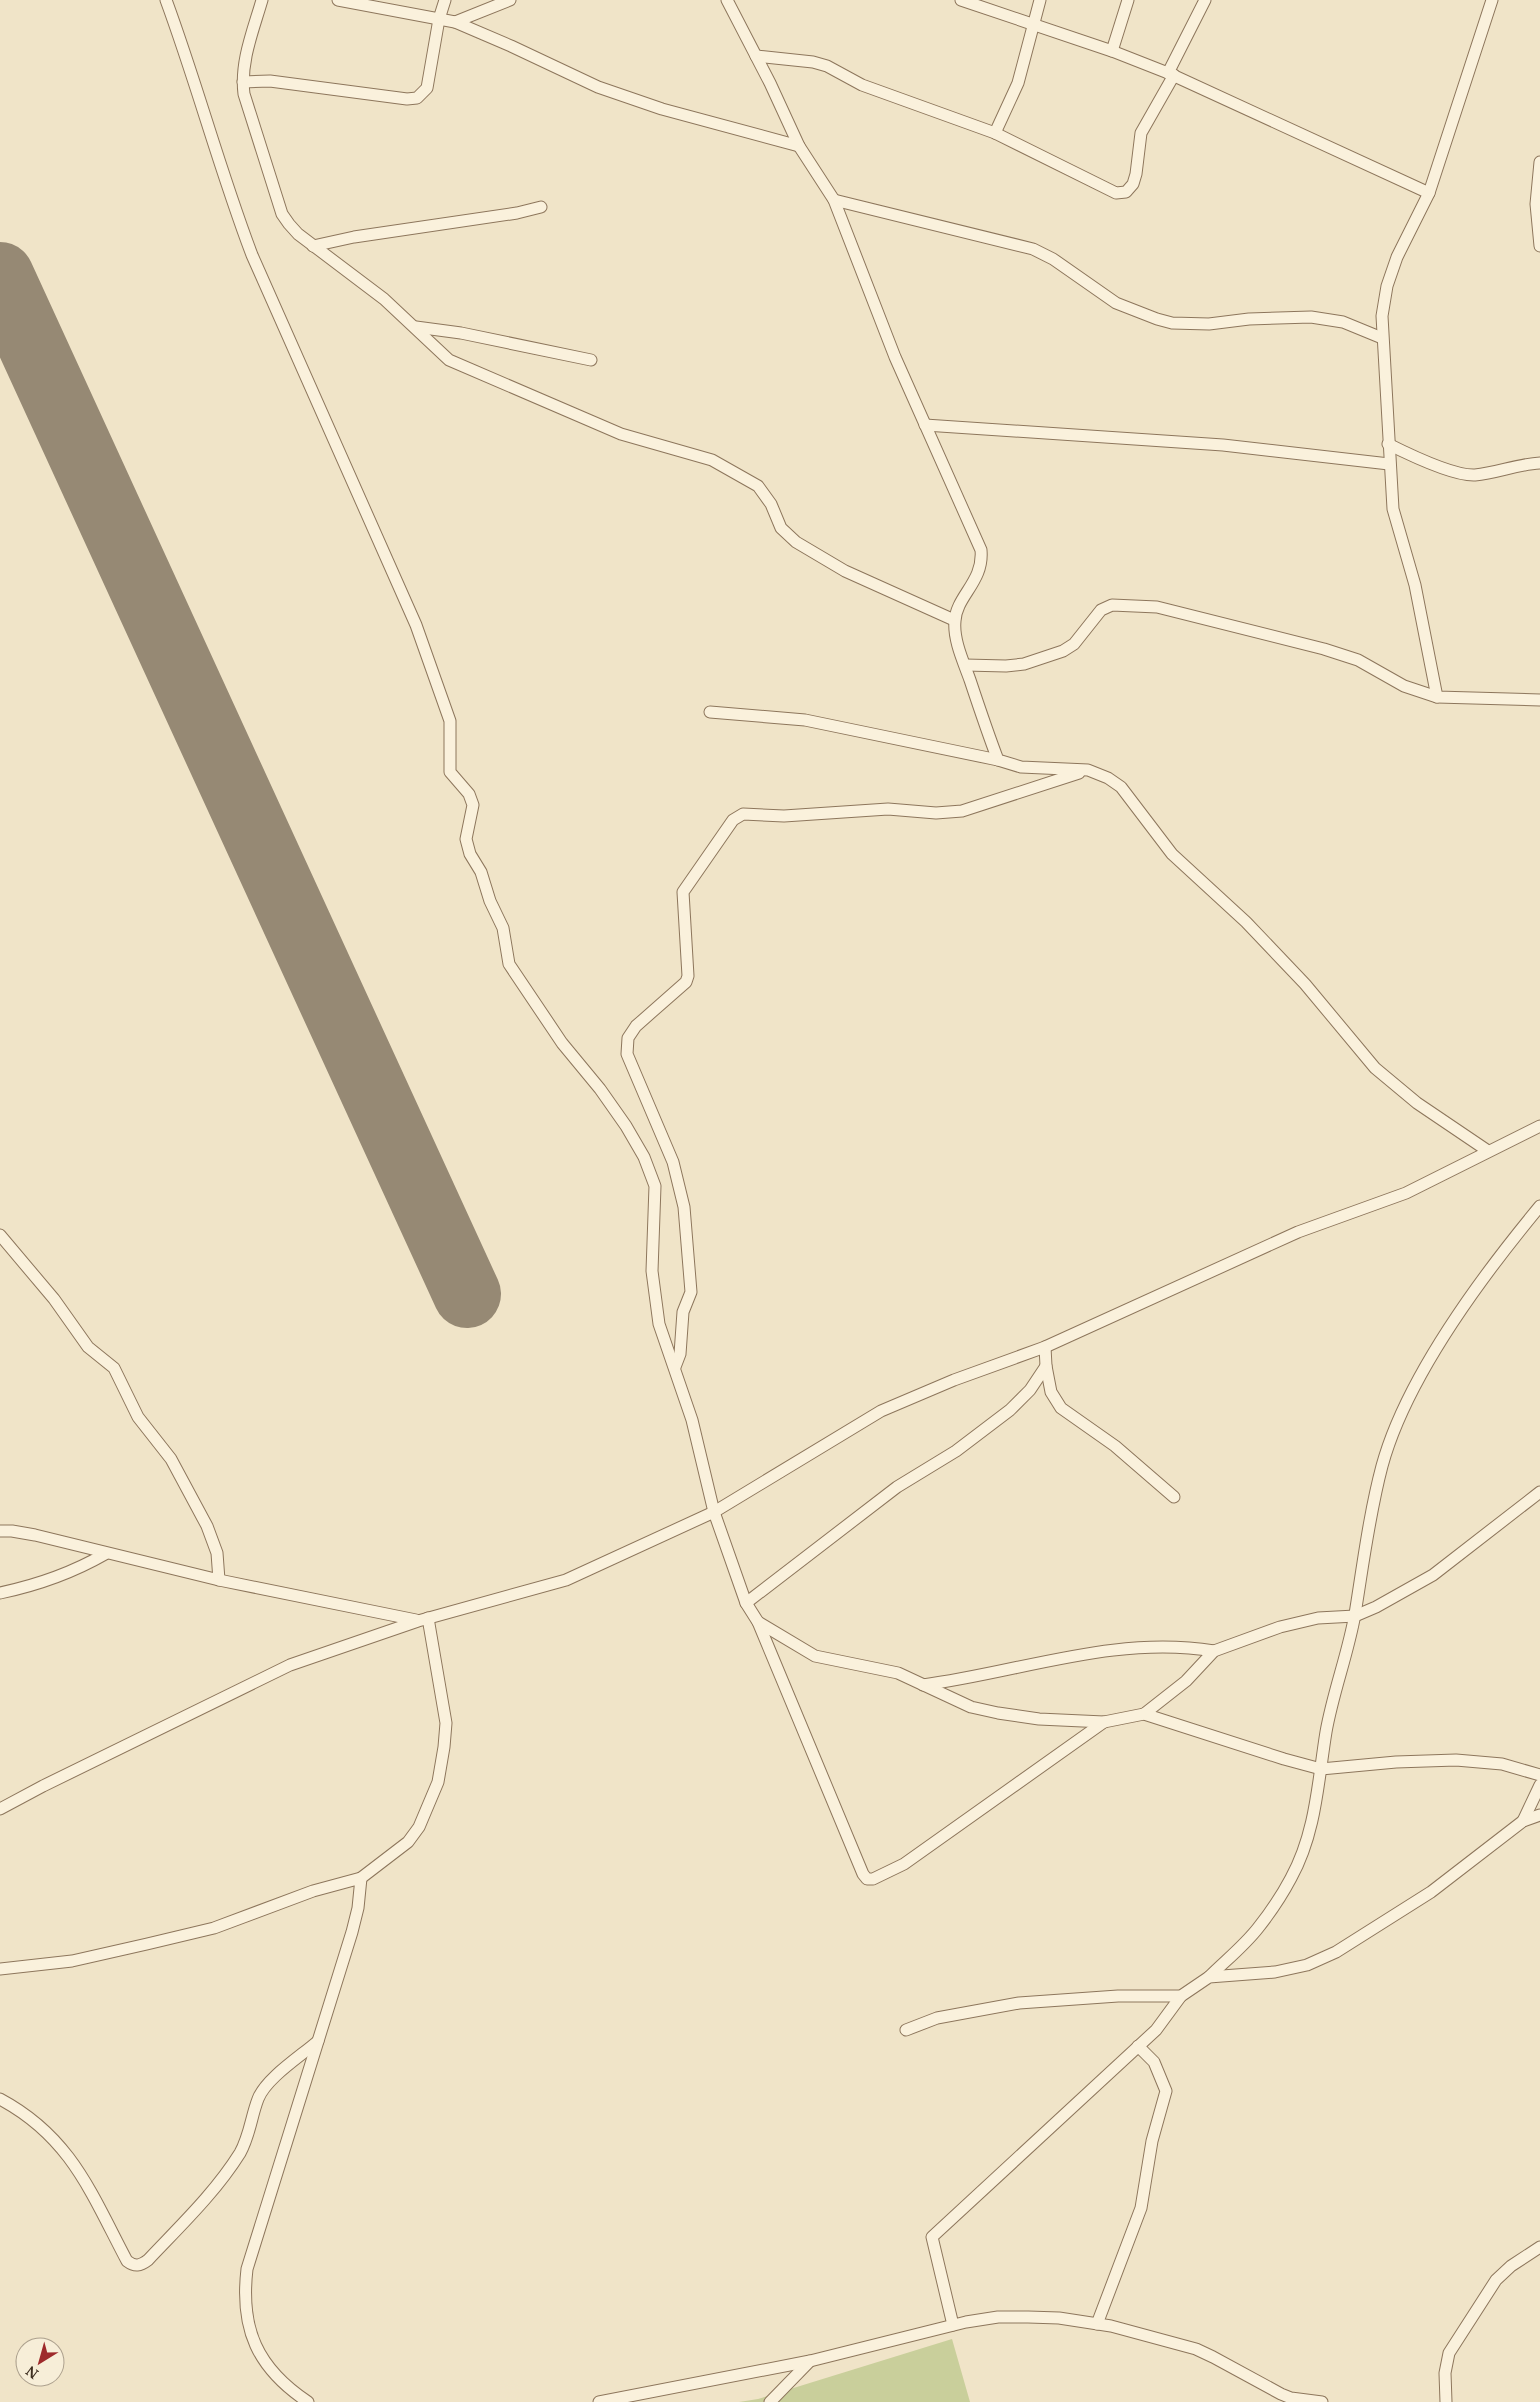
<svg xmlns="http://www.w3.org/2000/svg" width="1540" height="2402" font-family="'Noto Serif',serif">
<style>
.green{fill:#c9cf9b}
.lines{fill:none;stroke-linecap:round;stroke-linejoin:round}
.runway{stroke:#968974;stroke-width:68}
.minor-casing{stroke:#8d765c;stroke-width:13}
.minor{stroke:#faf1dc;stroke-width:11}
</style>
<rect width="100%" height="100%" fill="#f0e4c8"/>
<path class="green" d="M952 2339 970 2402H739L758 2399Z"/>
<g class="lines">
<path class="runway" d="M0 276 467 1294"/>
<g class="minor-casing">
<g id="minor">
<path d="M166 0C197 84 220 171 252 255L416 625 450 721V772L469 794 473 805 466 839 470 854 481 872 490 901 503 928 509 964 562 1043 600 1089 626 1126 644 1157 655 1186 652 1271 659 1324 692 1420 714 1512 746 1603 758 1622 863 1874 867 1879H873L904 1864 1104 1722"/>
<path d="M262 0C253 31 240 62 244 94L282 214 289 224 298 234 384 299 449 360 621 434 712 460 758 486 771 504 781 528 796 542 845 571 954 620"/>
<path d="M338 0 455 22 511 46 598 87 662 109 799 146"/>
<path d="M727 0 770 83 799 146 834 200 895 357 981 550C984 582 956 596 955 621 953 640 964 663 970 680 979 707 988 734 998 760L1021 767 1088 770 1108 778 1121 787 1172 854 1246 922 1305 984 1375 1068 1417 1103 1488 1151"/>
<path d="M961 0 1112 51 1168 73 1429 193"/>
<path d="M455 22 510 0"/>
<path d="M1112 51 1128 0"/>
<path d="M756 56 813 62 827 66 862 85 995 133 1116 193 1126 192 1133 184 1136 174 1141 133 1174 75"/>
<path d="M1168 73 1205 0"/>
<path d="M243 82 270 81 407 99 417 98 427 88 439 19 445 0"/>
<path d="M995 133 1018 83 1040 0"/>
<path d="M1540 162 1536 204 1540 246"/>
<path d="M834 200 1033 249 1053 259 1116 303 1157 319 1172 323 1209 324 1249 319 1311 317 1343 322 1382 338"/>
<path d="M313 246 354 237 517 213 541 207"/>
<path d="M416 327 461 333 591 360"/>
<path d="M925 425 1223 445 1389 464"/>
<path d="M1388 444C1408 454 1454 476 1475 475 1497 473 1518 464 1540 463"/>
<path d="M965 665 1006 666 1024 664 1063 651 1074 644 1101 610 1112 605 1157 607 1324 649 1358 660 1404 686 1437 697 1540 700"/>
<path d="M1437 697 1415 585 1393 509 1382 316 1387 286 1397 257 1429 193 1492 0"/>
<path d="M710 712 805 720 998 760"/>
<path d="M0 1235 54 1299 88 1347 114 1368 138 1417 171 1459 207 1526 217 1553 219 1580"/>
<path d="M1045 1347 1046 1366 1051 1392 1061 1408 1115 1446 1174 1497"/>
<path d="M675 1367 680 1354 683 1312 691 1292 684 1207 673 1162 627 1054 628 1038 636 1026 686 982 688 976 683 892 733 820 743 814 784 816 888 809 936 813 962 811 1079 773"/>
<path d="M0 1531H12L35 1535 219 1580 416 1620"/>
<path d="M0 1593C38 1585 72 1573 105 1554"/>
<path d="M746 1603 897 1487 956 1451 1010 1410 1030 1390 1046 1366"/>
<path d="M758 1622 815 1656 898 1673 971 1707 998 1713 1039 1719 1104 1722 1144 1714 1284 1759 1321 1769 1396 1762 1456 1760 1502 1764 1540 1775"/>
<path d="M923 1685C1021 1672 1114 1635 1214 1651"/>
<path d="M1144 1714 1186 1681 1214 1651 1280 1627 1318 1618 1355 1616 1376 1607 1433 1575 1540 1492"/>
<path d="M0 1809 43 1786 290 1665 418 1621 566 1580 714 1512 881 1411 954 1380 1045 1347 1298 1232 1406 1193 1540 1126"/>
<path d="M1523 1821 1540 1785"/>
<path d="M361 1878 408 1842 419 1827 438 1782 444 1747 446 1723 428 1618"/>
<path d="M0 1969 72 1961 147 1944 214 1928 313 1891 361 1878 358 1908 352 1932 247 2269C240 2329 257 2368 308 2402"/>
<path d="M1209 1977C1225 1961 1244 1946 1258 1928 1270 1913 1282 1895 1291 1878 1316 1833 1318 1781 1326 1732 1333 1692 1348 1654 1355 1614 1363 1565 1369 1515 1382 1466 1406 1378 1482 1276 1540 1206"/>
<path d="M906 2030 937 2018 1019 2003 1118 1996H1181L1209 1977 1275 1972 1307 1965 1336 1952 1431 1892 1523 1821 1540 1815"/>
<path d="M0 2099C71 2137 91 2193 127 2261 135 2267 140 2266 148 2260 180 2226 215 2193 240 2153 250 2135 251 2117 258 2099 266 2078 301 2056 318 2041"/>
<path d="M1097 2324 1141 2208 1152 2141 1166 2091 1154 2062 1138 2046"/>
<path d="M953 2325 932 2237 1156 2030 1181 1996"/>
<path d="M599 2402 810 2361 966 2322 998 2317H1028L1059 2318 1111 2326 1196 2349 1213 2357 1281 2394 1291 2398 1322 2402"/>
<path d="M770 2402 810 2361"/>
<path d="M1446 2402 1445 2373 1449 2353 1496 2280 1511 2266 1540 2247"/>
</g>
</g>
<use href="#minor" class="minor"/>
</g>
<g transform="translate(40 2362) rotate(217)"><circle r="24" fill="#f7eed8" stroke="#ada18e"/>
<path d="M0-4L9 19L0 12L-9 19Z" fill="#9e2a2b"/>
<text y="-8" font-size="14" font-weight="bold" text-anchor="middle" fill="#3d2e20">N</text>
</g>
</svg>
